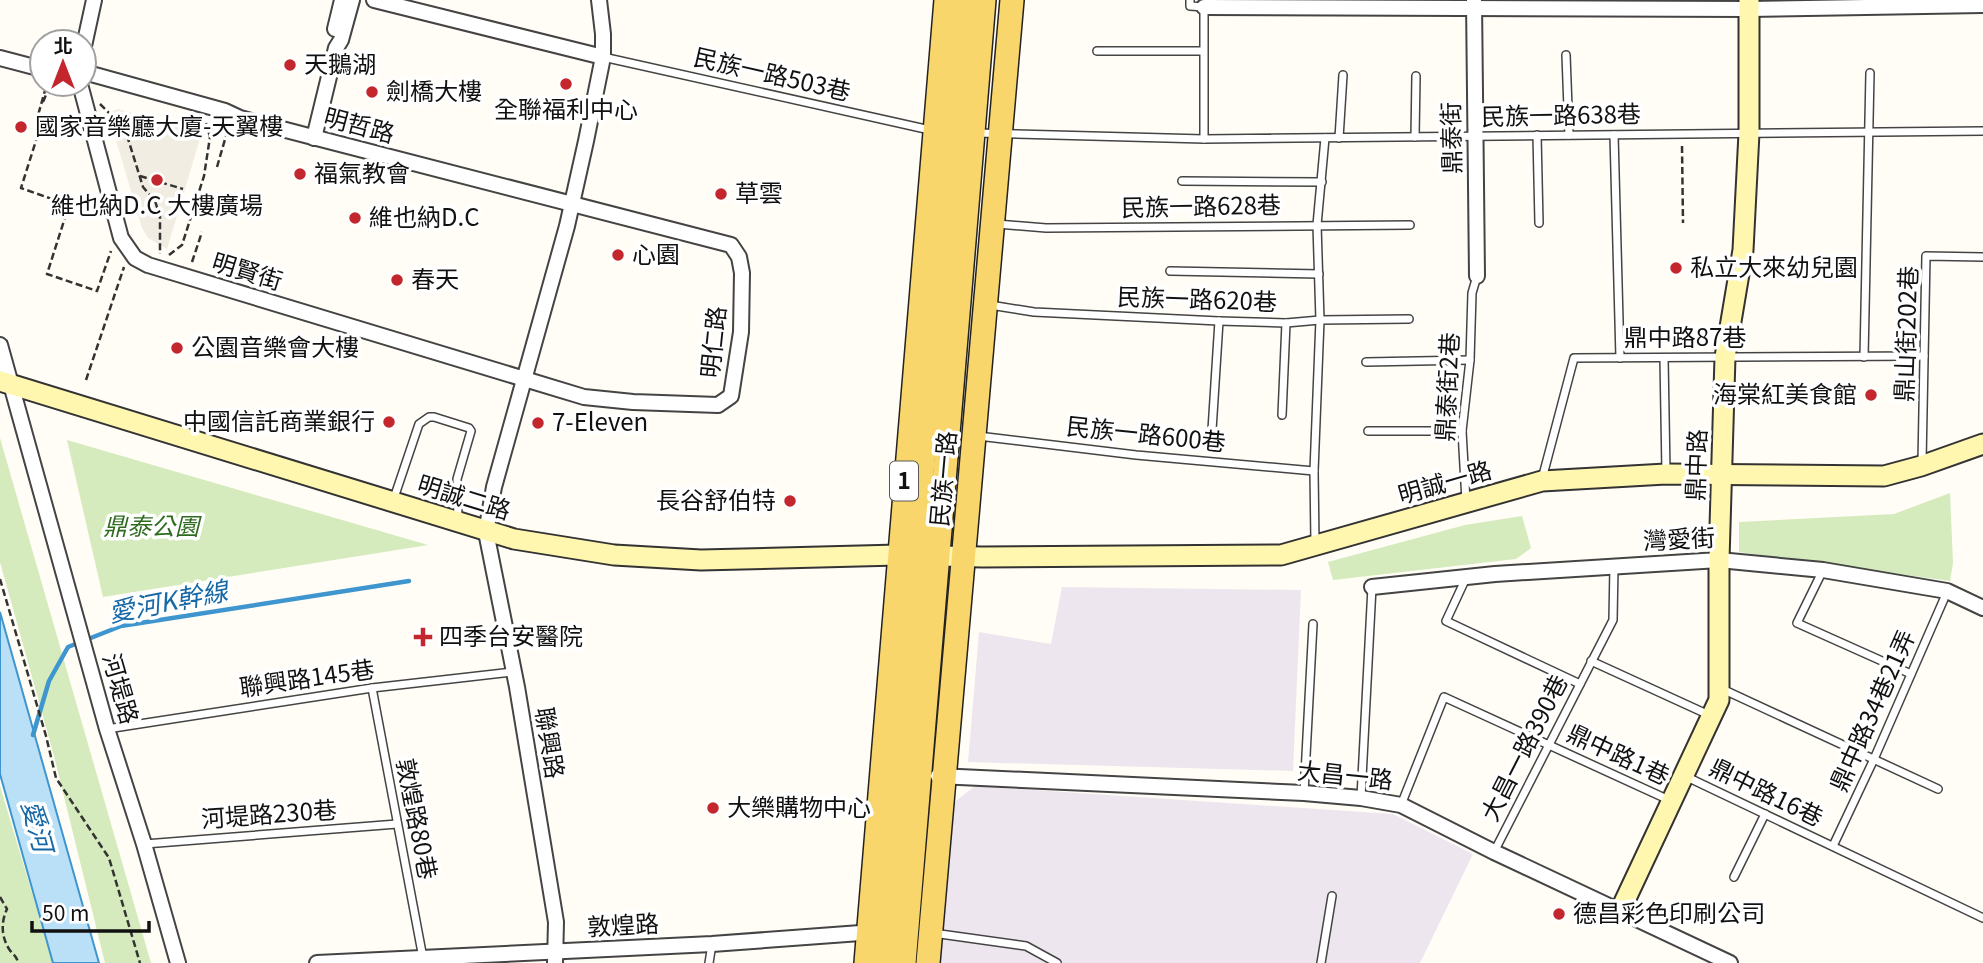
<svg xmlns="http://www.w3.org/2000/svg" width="1983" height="963" font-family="Georgia,'Noto Sans TC',serif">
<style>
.industrial{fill:#eee6ef}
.green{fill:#d5ebbd}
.plaza{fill:#f1ede2}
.water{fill:#b9e0f7;stroke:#3f96cf;stroke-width:2}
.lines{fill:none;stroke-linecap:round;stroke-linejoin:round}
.stream{stroke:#3f96cf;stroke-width:4.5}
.lane-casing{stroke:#444;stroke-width:10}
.street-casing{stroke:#444;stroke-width:18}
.secondary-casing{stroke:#333;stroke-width:23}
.primary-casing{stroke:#222;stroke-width:26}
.path{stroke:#333;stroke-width:2.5;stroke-dasharray:7 3.5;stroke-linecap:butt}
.lane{stroke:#fff;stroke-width:7}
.street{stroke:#fff;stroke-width:14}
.secondary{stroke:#fff6b0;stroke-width:19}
.primary{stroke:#f9d66b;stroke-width:23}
.poi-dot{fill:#c4262e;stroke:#fff;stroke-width:2.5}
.labels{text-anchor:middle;stroke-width:7;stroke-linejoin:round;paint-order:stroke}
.shield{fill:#fff;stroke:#585858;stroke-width:2}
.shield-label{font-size:23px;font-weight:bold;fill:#111}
.poi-label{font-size:24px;fill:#111;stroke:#fff;text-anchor:start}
.street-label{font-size:24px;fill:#111;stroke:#fff}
.park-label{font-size:24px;font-style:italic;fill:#2f6b1f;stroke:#fff}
.water-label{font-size:26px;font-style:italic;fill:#1768a6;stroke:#fff}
</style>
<rect width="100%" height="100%" fill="#fffdf5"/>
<g class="industrial">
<path d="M1062 587 1301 590 1293 771 968 762 979 632 1051 644Z"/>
<path d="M975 786 1393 814 1473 854 1420 963H939L953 803Z"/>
</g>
<g class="green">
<path d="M0 438 151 963H105L54 756 0 562Z"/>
<path d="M67 440 428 545 103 597Z"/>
<path d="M1950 493 1953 563 1950 581 1739 552V522L1894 514Z"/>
<path d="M1522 516 1531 548 1516 559 1333 580 1328 562 1465 525Z"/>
<path d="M0 786 53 963H0Z"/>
</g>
<path class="plaza" d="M118 109 202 132 167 249 148 238 142 228 108 113Z"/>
<path class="water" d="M0 612 99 963H53L0 774Z"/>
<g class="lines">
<path class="stream" d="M33 735 49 681 68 647 121 626 409 581"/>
<g class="lane-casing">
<g id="lane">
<path d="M1190 0V6L1204 7V139"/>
<path d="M1097 51H1203"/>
<path d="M1566 55 1569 135"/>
<path d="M603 57 930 130"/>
<path d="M976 133 1204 139 1983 131"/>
<path d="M1537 135 1539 223"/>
<path d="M1614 135 1620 358"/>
<path d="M1415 137 1416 76"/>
<path d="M1339 138 1343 75"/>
<path d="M1182 181 1322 182"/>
<path d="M997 224 1046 228 1410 225"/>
<path d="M1170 271 1319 274"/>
<path d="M990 305 1034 312 1219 321 1286 323 1320 320 1409 319"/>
<path d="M1864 357 1870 73"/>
<path d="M1664 358 1666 472"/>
<path d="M1366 362 1470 360"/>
<path d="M1282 415 1286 323"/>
<path d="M1212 430 1219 321"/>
<path d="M1368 431H1462"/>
<path d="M978 436 1136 455 1314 471"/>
<path d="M1922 462 1926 256 1983 257"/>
<path d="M1542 479 1574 358 1924 356"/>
<path d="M393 501 419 424 429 417H434L469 428 471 431 457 479 458 519"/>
<path d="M1466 501 1462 431 1470 360 1472 293 1477 276"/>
<path d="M1315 542 1314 471 1320 320 1317 225 1325 138"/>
<path d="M1823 570 1797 623 1911 674"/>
<path d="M1466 578 1446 621 1580 684"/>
<path d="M1591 661 1709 715"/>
<path d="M372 688 423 958"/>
<path d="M1720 688 1938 789"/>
<path d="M107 729 372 688 513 672"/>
<path d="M1687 777 1983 918"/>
<path d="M1304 793 1313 624"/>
<path d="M1361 797 1372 587"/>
<path d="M1401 805 1444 697 1669 800"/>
<path d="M145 844 397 824"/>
<path d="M1833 846 1874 759 1947 592"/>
<path d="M1494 852 1613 620 1614 566"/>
<path d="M1734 877 1765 814"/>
<path d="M933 933 1026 946 1057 963"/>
<path d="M709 963 712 944"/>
<path d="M1321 963 1332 896"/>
</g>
</g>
<g class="street-casing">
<g id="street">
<path d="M374 0 603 57"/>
<path d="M1474 1 1477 276"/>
<path d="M1204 7 1749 9 1983 5"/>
<path d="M335 29 342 0"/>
<path d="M84 46 94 0"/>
<path d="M0 58 42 69"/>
<path d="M80 84 121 238 135 258 148 265 584 397 633 402 718 405 731 396 741 332 742 273 739 257 731 245 305 135 240 118 225 111 84 72"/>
<path d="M314 138 336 48 341 40 352 0"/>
<path d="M0 345 107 729 144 844 178 963"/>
<path d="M1372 587 1495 574 1719 560 1823 570 1947 591 1983 608"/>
<path d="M938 776 1304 793 1361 798 1401 805 1494 852 1730 963"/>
<path d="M317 963 712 944 874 932"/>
<path d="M555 963 556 922 517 687 486 532 494 487 567 226 586 141 603 57V34L599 0"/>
</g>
</g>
<g class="secondary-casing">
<g id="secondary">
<path d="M0 381 514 539 614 555 701 560 898 555 982 557 1281 555 1542 481 1666 474 1884 476 1921 466 1983 444"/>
<path d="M1620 911 1719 700V560L1725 357 1743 250 1749 133V0"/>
</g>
</g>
<g class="primary-casing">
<g id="primary">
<path d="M866 963 946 0"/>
<path d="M882 963 913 609 922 473 965 0"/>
<path d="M904 963 984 0"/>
<path d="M928 963 1012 0"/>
</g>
</g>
<g class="path">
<path d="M46 87 35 126 40 128 21 188 69 205 47 274 97 291 111 251"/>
<path d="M43 102 49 88"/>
<path d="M100 104 125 129 143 187 155 201 160 216V254"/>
<path d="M1682 146 1683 223"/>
<path d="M217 167 228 129"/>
<path d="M140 176 183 189"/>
<path d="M169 255 182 245 204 176 210 137 206 123"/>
<path d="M192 262 202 232"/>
<path d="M86 380 124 267"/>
<path d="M0 579 46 736 56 778 109 858 140 963"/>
<path d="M0 897 7 909C1 922 1 936 9 949 13 955 17 956 18 963"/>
</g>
<use href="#lane" class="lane"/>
<use href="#street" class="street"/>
<use href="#secondary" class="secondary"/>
<use href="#primary" class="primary"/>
</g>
<g class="poi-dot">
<circle cx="290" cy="65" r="7"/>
<circle cx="566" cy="84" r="7"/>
<circle cx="372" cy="92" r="7"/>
<circle cx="21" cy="127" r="7"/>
<circle cx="300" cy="174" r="7"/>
<circle cx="157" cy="180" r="7"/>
<circle cx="721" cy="194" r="7"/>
<circle cx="355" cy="218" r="7"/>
<circle cx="618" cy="255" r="7"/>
<circle cx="1676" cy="268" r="7"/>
<circle cx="397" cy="280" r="7"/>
<circle cx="177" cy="348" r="7"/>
<circle cx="1871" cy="395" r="7"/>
<circle cx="389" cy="422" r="7"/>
<circle cx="538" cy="423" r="7"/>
<circle cx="790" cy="501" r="7"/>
<path d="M419.5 626.5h7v7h7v7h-7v7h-7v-7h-7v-7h7z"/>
<circle cx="713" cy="808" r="7"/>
<circle cx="1559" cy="914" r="7"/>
</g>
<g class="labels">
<rect class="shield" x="890" y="461.5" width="28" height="39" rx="5"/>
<g class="shield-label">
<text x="904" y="489">1</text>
</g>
<g class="poi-label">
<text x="304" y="73">天鵝湖</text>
<text x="386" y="100">劍橋大樓</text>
<text x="566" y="118" text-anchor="middle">全聯福利中心</text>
<text x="35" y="135">國家音樂廳大廈-天翼樓</text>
<text x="314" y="182">福氣教會</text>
<text x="735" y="202">草雲</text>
<text x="157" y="214" text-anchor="middle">維也納D.C 大樓廣場</text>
<text x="369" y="226">維也納D.C</text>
<text x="632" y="263">心園</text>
<text x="1690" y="276">私立大來幼兒園</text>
<text x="411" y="288">春天</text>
<text x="191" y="356">公園音樂會大樓</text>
<text x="1857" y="403" text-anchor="end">海棠紅美食館</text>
<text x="375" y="430" text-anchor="end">中國信託商業銀行</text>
<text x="552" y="431">7-Eleven</text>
<text x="776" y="509" text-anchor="end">長谷舒伯特</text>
<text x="439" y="645">四季台安醫院</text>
<text x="727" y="816">大樂購物中心</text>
<text x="1573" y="922">德昌彩色印刷公司</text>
</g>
<g class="street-label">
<text transform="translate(772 75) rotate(13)" y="8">民族一路503巷</text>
<text transform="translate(1561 116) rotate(-1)" y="8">民族一路638巷</text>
<text transform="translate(359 126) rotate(15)" y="8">明哲路</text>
<text transform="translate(1452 138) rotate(-91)" y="8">鼎泰街</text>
<text transform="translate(1201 207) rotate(-1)" y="8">民族一路628巷</text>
<text transform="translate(247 272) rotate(17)" y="8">明賢街</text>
<text transform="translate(1197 300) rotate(2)" y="8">民族一路620巷</text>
<text transform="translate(1907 334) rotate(-88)" y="8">鼎山街202巷</text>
<text x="1685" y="346">鼎中路87巷</text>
<text transform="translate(714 342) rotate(-84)" y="8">明仁路</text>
<text transform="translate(1448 387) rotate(-87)" y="8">鼎泰街2巷</text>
<text transform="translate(1146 435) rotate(6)" y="8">民族一路600巷</text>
<text transform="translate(1697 465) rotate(-88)" y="8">鼎中路</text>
<text transform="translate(944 479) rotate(-85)" y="8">民族一路</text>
<text transform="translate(1445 483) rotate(-16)" y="8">明誠一路</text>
<text transform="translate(464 498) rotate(17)" y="8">明誠二路</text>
<text transform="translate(1679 540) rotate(-3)" y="8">灣愛街</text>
<text transform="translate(307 679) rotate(-8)" y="8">聯興路145巷</text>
<text transform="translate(120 689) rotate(74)" y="8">河堤路</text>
<text transform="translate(1873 711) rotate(-66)" y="8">鼎中路34巷21弄</text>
<text transform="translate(549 743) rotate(81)" y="8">聯興路</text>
<text transform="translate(1525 748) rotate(-63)" y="8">大昌一路390巷</text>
<text transform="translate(1618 755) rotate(25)" y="8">鼎中路1巷</text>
<text transform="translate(1345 776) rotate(6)" y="8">大昌一路</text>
<text transform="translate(1766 793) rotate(26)" y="8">鼎中路16巷</text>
<text transform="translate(269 815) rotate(-4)" y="8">河堤路230巷</text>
<text transform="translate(416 819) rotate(79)" y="8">敦煌路80巷</text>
<text transform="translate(623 926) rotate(-3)" y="8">敦煌路</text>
</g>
<g class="park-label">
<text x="151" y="535">鼎泰公園</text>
</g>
<g class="water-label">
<text transform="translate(168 602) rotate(-11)" y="9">愛河K幹線</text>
<text transform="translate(37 826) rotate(75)" y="9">愛河</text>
</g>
</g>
<g transform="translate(63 63)"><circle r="33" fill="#ffffff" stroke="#a0a0a0" stroke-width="2"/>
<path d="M0-5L12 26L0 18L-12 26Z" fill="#c4262e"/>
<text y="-10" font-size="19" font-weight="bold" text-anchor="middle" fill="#111111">北</text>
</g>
<path d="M32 921v10h117v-10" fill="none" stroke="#111111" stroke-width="3.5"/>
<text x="42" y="921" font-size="21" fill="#111111" stroke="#ffffff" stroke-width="5" paint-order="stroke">50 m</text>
</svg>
